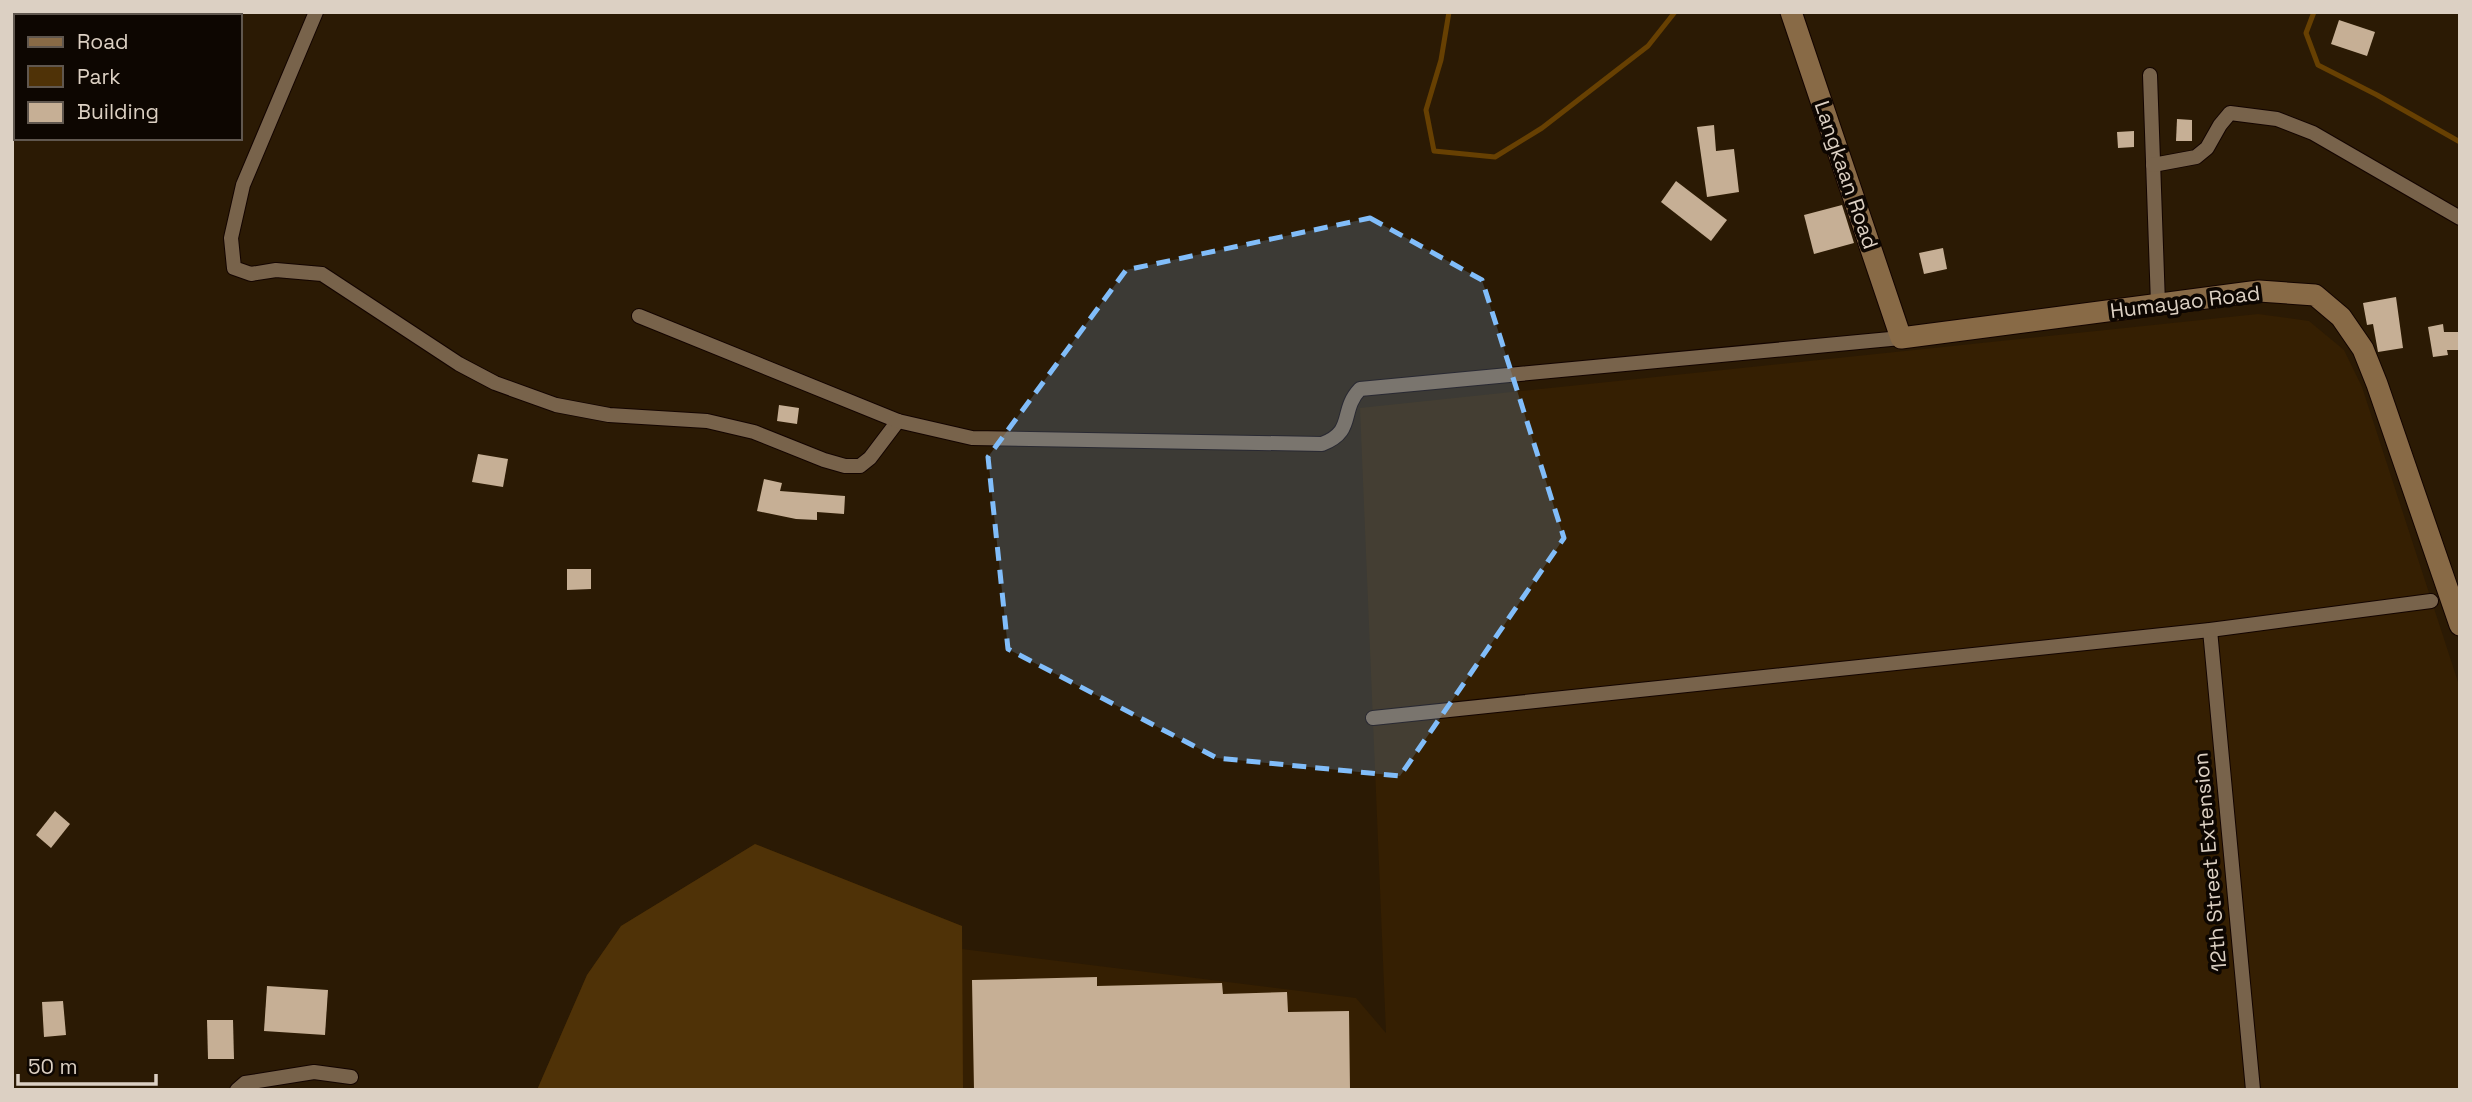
<svg xmlns="http://www.w3.org/2000/svg" width="2472" height="1102" font-family="'Space Grotesk',sans-serif">
<style>
.built{fill:#351f02}
.green{fill:#4f3207}
.lines{fill:none;stroke-linecap:round;stroke-linejoin:round}
.stream{stroke:#674002;stroke-width:5}
.building{fill:#c6af95}
.street-casing{stroke:#130400;stroke-width:16}
.secondary-casing{stroke:#130400;stroke-width:23}
.street{stroke:#78634b;stroke-width:14}
.secondary{stroke:#886a46;stroke-width:21}
.marked{fill:#81bdfa;fill-opacity:0.2;stroke:#81bdfa;stroke-width:5;stroke-dasharray:14 9;stroke-linejoin:round}
.labels{text-anchor:middle;stroke-width:7;stroke-linejoin:round;paint-order:stroke}
.street-label{font-size:21px;fill:#dcd0c3;stroke:#0d0601}
</style>
<rect width="100%" height="100%" fill="#2b1a04"/>
<path class="built" d="M2258 314 2309 321 2344 350 2362 387 2460 688V1090H537L587 975 621 926 755 844 962 926V949L1356 998 1386 1033 1360 408Z"/>
<path class="green" d="M755 844 962 926 963 1090H537L587 975 621 926Z"/>
<g class="lines">
<g class="stream">
<path d="M1449 12 1441 60 1426 110 1434 151 1495 157 1542 128 1648 46 1675 12"/>
<path d="M2314 12 2306 33 2318 65 2377 95 2460 142"/>
</g>
</g>
<g class="building">
<path d="M2339 20 2375 32 2367 56 2331 44Z"/>
<path d="M2177 119 2192 120V141H2176Z"/>
<path d="M1714 125 1716 151 1734 149 1739 192 1707 197 1697 127Z"/>
<path d="M2134 131V147L2118 148 2117 132Z"/>
<path d="M1676 181 1727 220 1711 241 1661 202Z"/>
<path d="M1842 205 1854 243 1814 254 1804 215Z"/>
<path d="M1943 248 1947 269 1924 274 1919 253Z"/>
<path d="M2396 297 2403 348 2378 352 2373 324 2367 325 2363 303Z"/>
<path d="M2443 324 2444 332H2460V350H2447L2448 355 2433 357 2428 327Z"/>
<path d="M779 405 799 408 797 424 777 421Z"/>
<path d="M478 454 508 459 503 487 472 482Z"/>
<path d="M764 479 782 483 780 491 845 496 844 514 817 512V520L796 519 757 511Z"/>
<path d="M567 569H591V589L567 590Z"/>
<path d="M55 811 70 824 51 848 36 835Z"/>
<path d="M1097 977V986L1222 983 1223 994 1287 992 1288 1012 1349 1011 1350 1090H974L972 980Z"/>
<path d="M267 986 328 990 325 1035 264 1031Z"/>
<path d="M63 1001 66 1035 44 1037 42 1002Z"/>
<path d="M207 1020H233L234 1059H208Z"/>
</g>
<g class="lines">
<g class="street-casing">
<g id="street">
<path d="M316 12 243 185 231 238 234 268 251 274 276 270 322 274 459 364 495 383 556 405 609 415 707 421 754 432 824 460 845 466H860L870 458 898 421"/>
<path d="M2150 75 2158 304"/>
<path d="M2153 165 2196 157 2207 148 2220 125 2230 113 2277 119 2313 133 2460 218"/>
<path d="M639 316 898 421 972 438 1322 444C1356 431 1339 411 1360 389L1901 338"/>
<path d="M2210 630 2253 1090"/>
<path d="M1373 718 2210 630 2431 601"/>
<path d="M237 1090 245 1083 314 1072 351 1077"/>
</g>
</g>
<g class="secondary-casing">
<path id="secondary" d="M1791 12 1901 338 2259 291 2315 295 2341 317 2363 349 2377 384 2460 625"/>
</g>
<use href="#street" class="street"/>
<use href="#secondary" class="secondary"/>
</g>
<path class="marked" d="M1370 218 1482 280 1564 538 1400 776 1217 758 1008 649 988 457 1126 270Z"/>
<g class="labels">
<g class="street-label">
<text transform="translate(1846 175) rotate(71)" y="7">Langkaan Road</text>
<text transform="translate(2185 302) rotate(-7)" y="7">Humayao Road</text>
<text transform="translate(2210 862) rotate(-95)" y="7">12th Street Extension</text>
</g>
</g>
<rect width="2472" height="1102" fill="none" stroke="#dcd0c3" stroke-width="28"/>
<rect x="14" y="14" width="228" height="126" fill="#0d0601" stroke="#60574f" stroke-width="2"/>
<rect x="28" y="37" width="35" height="10" fill="#886a46" stroke="#60574f" stroke-width="2"/>
<text x="77" y="49" font-size="21" fill="#dcd0c3">Road</text>
<rect x="28" y="66" width="35" height="21" fill="#4f3207" stroke="#60574f" stroke-width="2"/>
<text x="77" y="84" font-size="21" fill="#dcd0c3">Park</text>
<rect x="28" y="102" width="35" height="21" fill="#c6af95" stroke="#60574f" stroke-width="2"/>
<text x="77" y="119" font-size="21" fill="#dcd0c3">Building</text>
<path d="M18 1074v10h138v-10" fill="none" stroke="#dcd0c3" stroke-width="3.5"/>
<text x="28" y="1074" font-size="21" fill="#dcd0c3" stroke="#0d0601" stroke-width="5" paint-order="stroke">50 m</text>
</svg>
